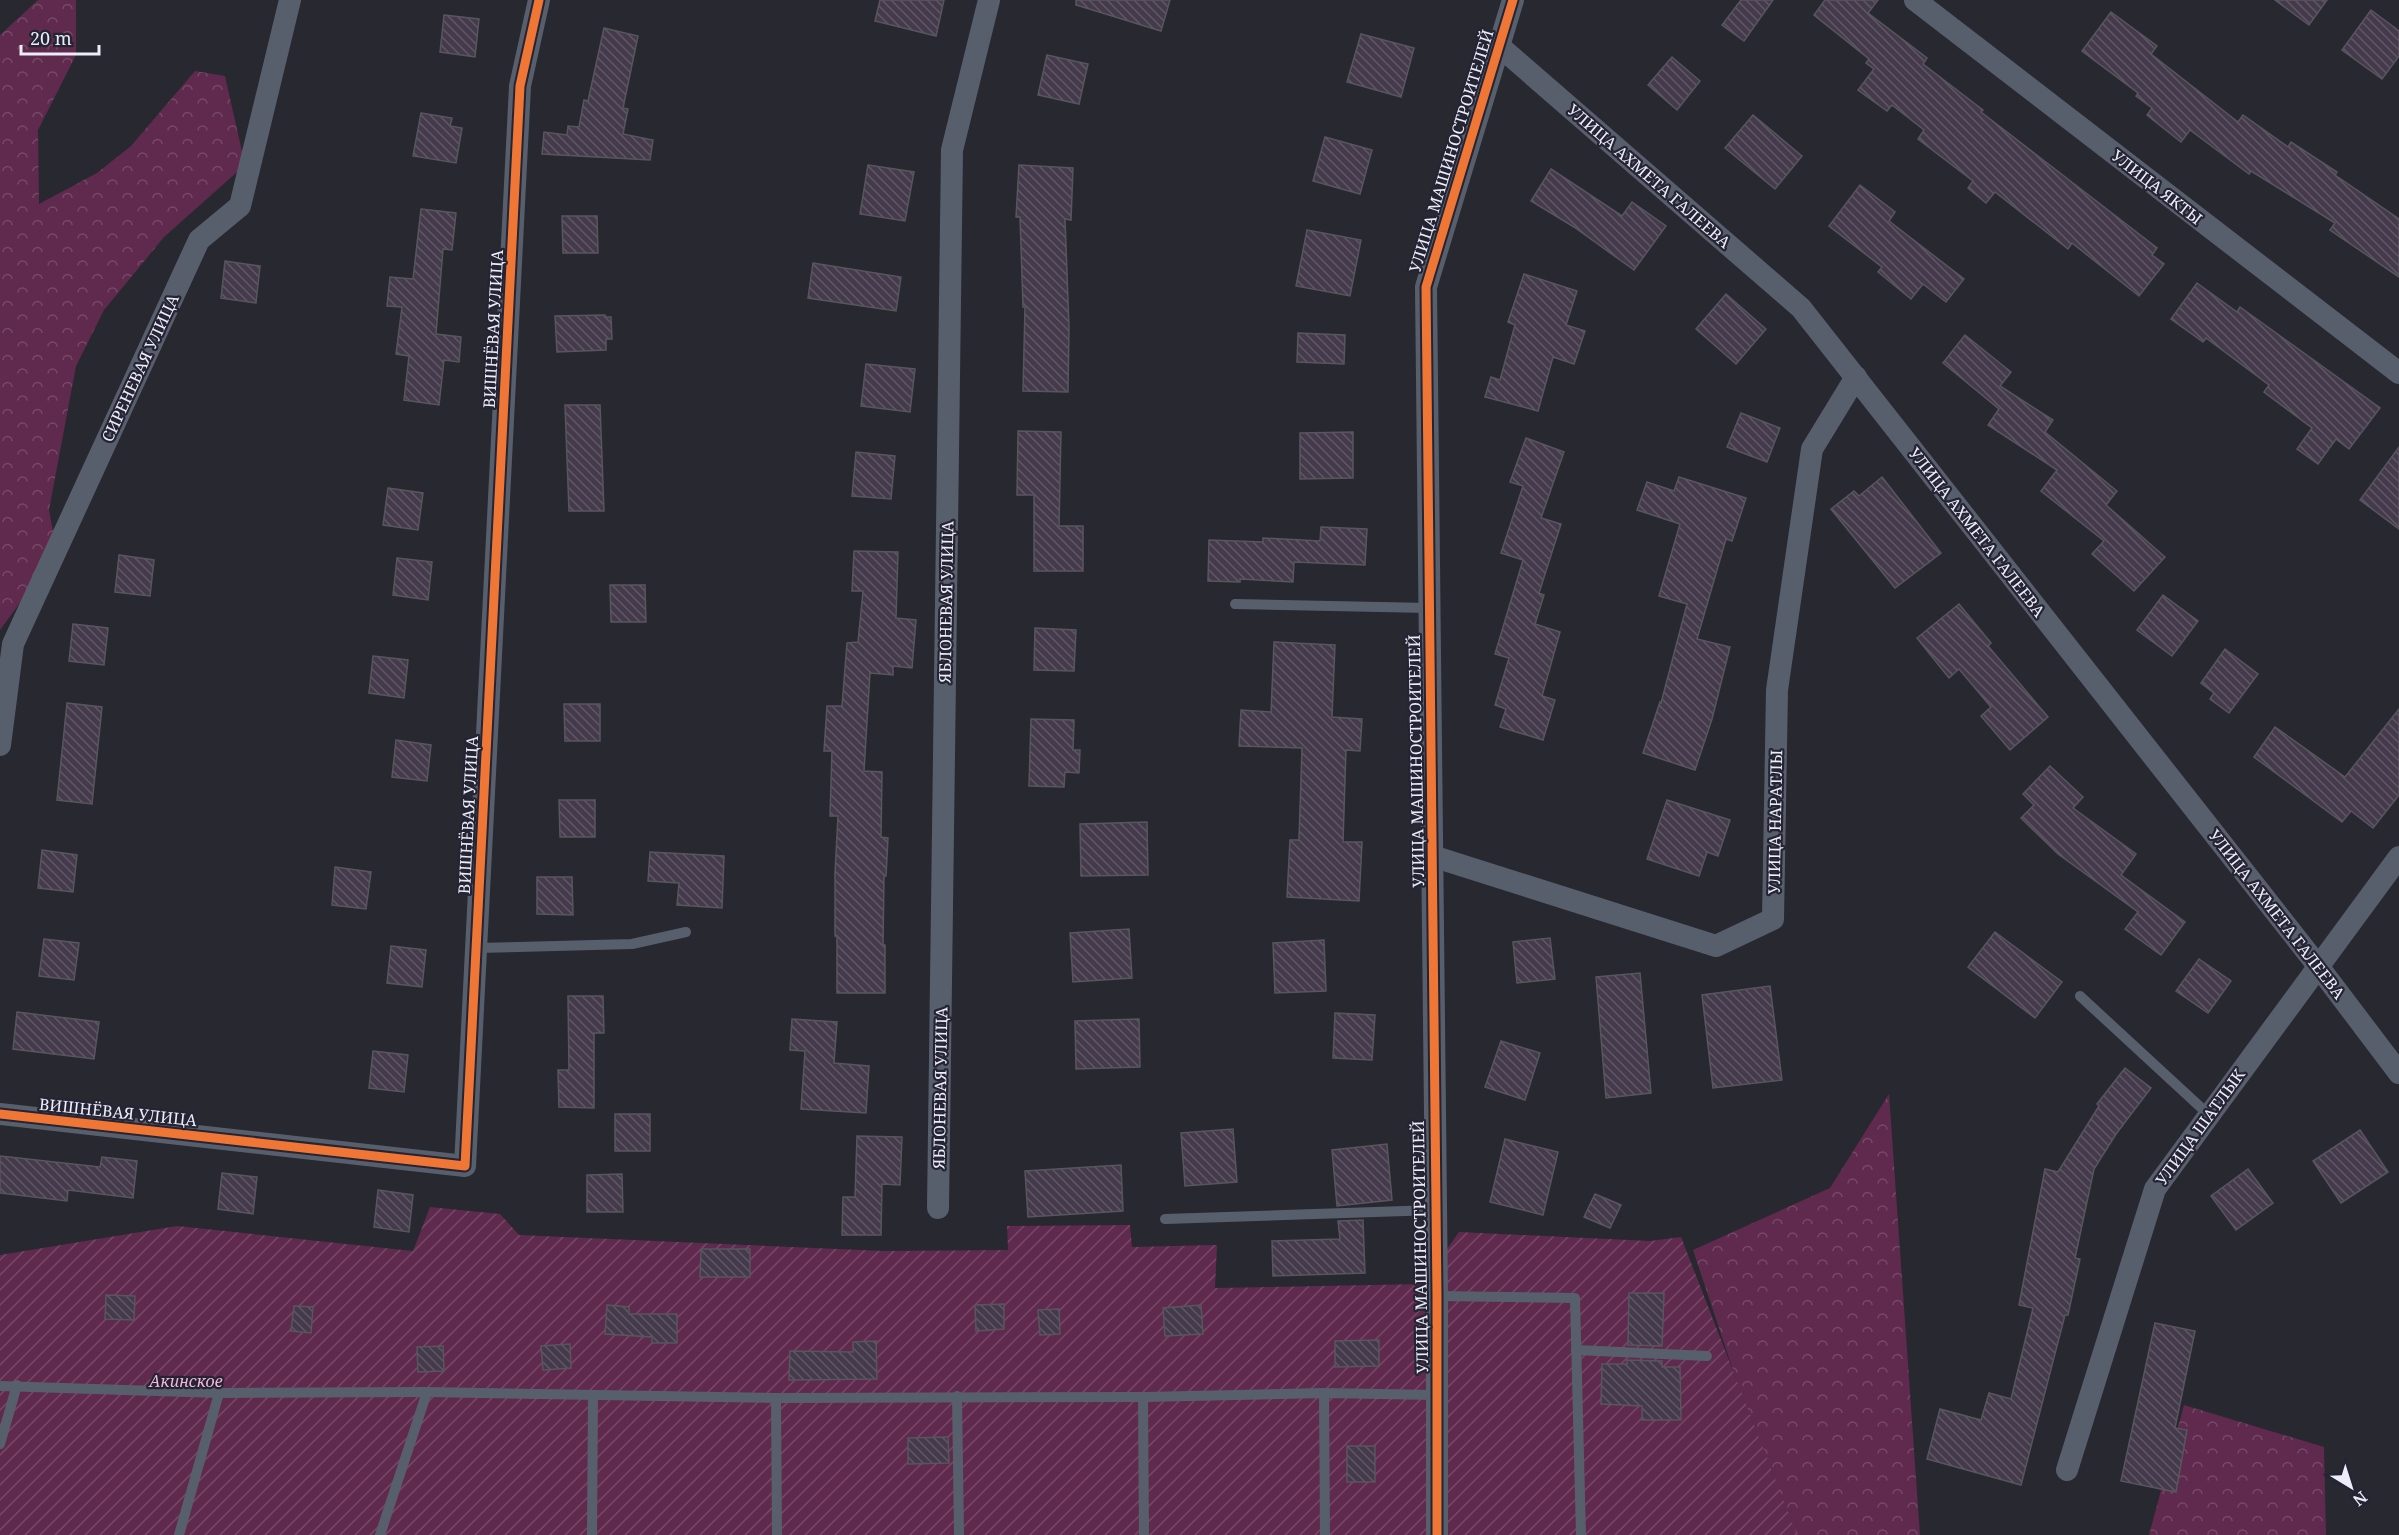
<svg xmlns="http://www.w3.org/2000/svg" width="2399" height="1535" font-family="'Noto Serif',serif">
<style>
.forest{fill:url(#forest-crowns)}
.garden{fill:url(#garden-furrows)}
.building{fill:url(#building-back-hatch);stroke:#58565d;stroke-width:1.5}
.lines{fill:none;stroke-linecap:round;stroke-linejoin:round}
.lane{stroke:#585f6c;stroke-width:10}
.street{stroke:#585f6c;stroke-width:22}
.cycleway-casing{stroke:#242434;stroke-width:13}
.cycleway{stroke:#f07635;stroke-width:9}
.labels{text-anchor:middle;stroke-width:4.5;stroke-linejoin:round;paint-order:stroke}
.street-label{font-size:16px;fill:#ededf9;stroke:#242434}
.park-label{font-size:16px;font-style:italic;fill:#f5b5d9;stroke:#242434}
</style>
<defs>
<pattern id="forest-crowns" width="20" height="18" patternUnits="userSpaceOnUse" patternTransform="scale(1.5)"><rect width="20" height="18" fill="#5f2a4d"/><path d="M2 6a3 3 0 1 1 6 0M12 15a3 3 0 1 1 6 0" fill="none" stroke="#764967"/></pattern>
<pattern id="garden-furrows" width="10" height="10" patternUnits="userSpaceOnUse" patternTransform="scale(1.5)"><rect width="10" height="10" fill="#5f2a4d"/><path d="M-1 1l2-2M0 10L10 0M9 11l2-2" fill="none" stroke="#764967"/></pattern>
<pattern id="building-back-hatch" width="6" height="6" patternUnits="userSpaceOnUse" patternTransform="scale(1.5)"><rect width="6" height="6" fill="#443a4b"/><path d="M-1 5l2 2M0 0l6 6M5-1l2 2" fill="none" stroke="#5f5766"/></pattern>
</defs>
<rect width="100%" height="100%" fill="#282830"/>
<g class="forest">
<path d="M38 0H76V55L38 130 39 204 97 173 131 146 195 71 225 76 245 165 164 237 104 310 76 366 49 510 57 552 0 630V35Z"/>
<path d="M1889 1094 1920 1535H1788L1693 1250 1830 1188Z"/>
<path d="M2184 1405 2324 1447 2326 1535H2149Z"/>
</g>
<path class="garden" d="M430 1207 500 1214 519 1235 884 1251 1008 1250 1007 1226 1130 1225 1132 1247 1217 1245 1215 1288 1422 1284 1459 1232 1650 1241 1681 1237 1797 1535H0V1255L177 1226 413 1251Z"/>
<g class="building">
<path d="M880 0H944L936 36 875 21Z"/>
<path d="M1076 0H1170L1161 31 1076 5Z"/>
<path d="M1741 0H1773L1744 41 1722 25Z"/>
<path d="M1825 0H1878L1868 13 1927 58 1923 64 1983 110 1981 112 2157 248 2152 255 2164 264 2139 296 2072 243 2068 249 1995 192 1986 203 1968 188 1973 181 1918 139 1924 130 1892 105 1887 111 1858 90 1874 69 1866 63 1869 59 1814 15Z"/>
<path d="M2275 0H2327L2309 25Z"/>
<path d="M2371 10 2399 31V56L2382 79 2342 50Z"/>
<path d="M2111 12 2157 46 2151 54 2238 122 2243 115 2288 147 2291 142 2337 172 2335 175 2399 219V277L2330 230 2335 223 2251 171 2249 174 2190 130 2181 142 2147 115 2152 108 2136 96 2138 93 2082 51Z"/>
<path d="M444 15 479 19 475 57 440 52Z"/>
<path d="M604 28 638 36 623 108 628 109 623 134 653 140 650 160 542 154 544 132 567 135 568 126 579 127 584 100 588 101Z"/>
<path d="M1361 34 1414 48 1401 97 1347 82Z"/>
<path d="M1047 55 1088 64 1079 104 1038 95Z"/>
<path d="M1672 57 1700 81 1677 110 1648 85Z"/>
<path d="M421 113 452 118 450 126 462 128 456 163 413 156Z"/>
<path d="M1753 115 1802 156 1775 189 1725 148Z"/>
<path d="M1325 137 1372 150 1360 194 1313 181Z"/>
<path d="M868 165 914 172 905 221 860 214Z"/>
<path d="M1019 165 1073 168 1071 220 1065 219 1069 327 1068 392 1023 391 1025 307H1023L1020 217H1016Z"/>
<path d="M1551 169 1622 216 1632 202 1666 226 1634 270 1574 227 1531 201Z"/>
<path d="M1860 185 1895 212 1889 221 1964 279 1946 302 1923 284 1911 299 1878 272 1882 267 1829 226Z"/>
<path d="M421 209 456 213 452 250 443 249 436 334 461 337 459 362 444 360 439 405 404 400 409 356 396 354 402 307 387 306 390 277 413 279Z"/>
<path d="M562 216H597L598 253H563Z"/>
<path d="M1307 230 1361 240 1350 296 1296 286Z"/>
<path d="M225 261 260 266 256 303 221 298Z"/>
<path d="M813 263 901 277 896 311 808 298Z"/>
<path d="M1524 274 1577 291 1566 325 1585 331 1574 364 1553 357 1538 411 1485 397 1491 377 1500 380 1515 325 1508 322Z"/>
<path d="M2197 283 2237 312 2240 307 2380 408 2349 449 2336 439 2318 464 2297 449 2312 428 2264 392 2269 385 2206 338 2203 342 2171 319Z"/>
<path d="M1726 294 1766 329 1736 364 1696 329Z"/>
<path d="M605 315V317H611L612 339H606V350L557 352 555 316Z"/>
<path d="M1298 333 1345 335 1344 364 1297 362Z"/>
<path d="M1965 335 2011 372 2000 386 2053 420 2045 432 2117 491 2106 505 2165 557 2134 591 2092 554 2104 541 2041 491 2057 470 1988 425 1999 409 1943 363Z"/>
<path d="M866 364 915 369 910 412 861 406Z"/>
<path d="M565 405H600L604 511H569Z"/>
<path d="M1741 413 1780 428 1767 462 1727 447Z"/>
<path d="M1018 431 1061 432 1059 526H1083V571H1034V495H1017Z"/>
<path d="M1353 432V478L1300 479V433Z"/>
<path d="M1526 438 1564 452 1541 518 1561 524 1539 593 1544 595 1535 624 1560 632 1542 696 1555 700 1543 740 1500 727 1506 709 1495 705 1509 658 1495 654 1523 560 1501 553 1523 486 1510 482Z"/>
<path d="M2399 447V529L2360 500Z"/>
<path d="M856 452 895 456 891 499 852 496Z"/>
<path d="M1679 477 1746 498 1732 541 1726 539 1697 639 1730 647 1712 719 1695 770 1643 753 1660 702 1661 703 1687 604 1659 596 1680 524 1637 510 1647 482 1674 491Z"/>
<path d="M1882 477 1941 553 1895 588 1831 509 1854 491 1859 496Z"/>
<path d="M388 488 423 493 418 530 383 525Z"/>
<path d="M1321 527 1367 529 1365 565 1294 562 1293 582 1240 579V582L1208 581 1209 540 1263 542V538L1320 541Z"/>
<path d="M854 551 898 552 896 618 916 620 912 668 893 666V675L870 673 864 771 882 772 881 837 888 838 886 876H884L883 945H885V993H837V936H835V873L838 816H830L832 751H824L827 706H842L847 643 858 642 863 591H852Z"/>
<path d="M119 555 154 560 150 596 115 592Z"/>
<path d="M397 558 432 562 428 600 393 595Z"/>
<path d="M610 585H645L646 622H611Z"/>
<path d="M2163 595 2198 621 2172 656 2137 630Z"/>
<path d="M1959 604 1991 643 1988 646 2048 717 2010 750 1981 716 1991 707 1959 669 1949 678 1917 638Z"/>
<path d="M73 624 108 628 104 665 69 661Z"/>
<path d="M1035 628 1076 630 1074 671 1034 670Z"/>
<path d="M1274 642 1335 645 1332 717 1362 719 1360 751 1346 750 1343 842H1362L1359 901 1287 897 1290 840H1299L1302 748 1239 746 1241 710 1271 712Z"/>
<path d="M2225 649 2258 674 2229 713 2210 699 2214 693 2201 683Z"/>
<path d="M373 656 408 660 404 698 369 693Z"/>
<path d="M67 703 102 707 92 804 57 800Z"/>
<path d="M564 704H600V741H565Z"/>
<path d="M2399 709V795L2373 828 2351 811 2342 822 2254 757 2275 727 2345 777Z"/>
<path d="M1031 719 1074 720 1073 750H1080L1079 773 1065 772 1064 787 1029 786Z"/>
<path d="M396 740 431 745 427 781 392 777Z"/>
<path d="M2050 766 2083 797 2073 808 2136 854 2121 875 2185 922 2161 955 2125 929 2138 912 2058 854 2021 818 2034 805 2023 794Z"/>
<path d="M559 800H595V837H560Z"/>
<path d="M1667 800 1730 820 1718 856 1707 852 1699 876 1647 859Z"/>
<path d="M1147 822 1148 875 1081 876 1080 824Z"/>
<path d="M42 850 77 855 73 892 38 888Z"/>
<path d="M650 852 724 856 722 908 677 905 679 883 648 881Z"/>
<path d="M335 867 371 872 366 909 332 905Z"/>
<path d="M537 877H572L573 915 537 914Z"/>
<path d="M1129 929 1132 978 1073 982 1070 933Z"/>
<path d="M1995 932 2062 982 2035 1018 1968 967Z"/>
<path d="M1550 938 1555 979 1517 983 1513 942Z"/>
<path d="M44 939 79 943 74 980 39 976Z"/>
<path d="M1324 940 1326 991 1275 993 1273 943Z"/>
<path d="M391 946 426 950 422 987 387 983Z"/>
<path d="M2199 959 2231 981 2208 1013 2176 991Z"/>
<path d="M1640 973 1651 1093 1606 1098 1596 977Z"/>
<path d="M1770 986 1782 1080 1713 1088 1702 995Z"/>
<path d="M568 996H603L604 1033H594V1108L559 1107 558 1070H569Z"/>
<path d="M17 1012 99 1022 94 1059 13 1049Z"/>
<path d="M1335 1013 1375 1015 1372 1060 1333 1058Z"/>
<path d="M792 1019 837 1022 834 1063 869 1066 866 1113 801 1109 805 1051 790 1050Z"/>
<path d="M1139 1019 1140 1067 1076 1069 1075 1021Z"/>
<path d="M1501 1041 1540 1053 1525 1100 1485 1087Z"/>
<path d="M373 1051 408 1055 404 1092 369 1088Z"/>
<path d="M2125 1068 2151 1088 2116 1134 2094 1169 2075 1258 2080 1259 2068 1315H2065L2021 1485 1927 1459 1940 1409 1981 1420 1989 1393 2011 1399 2033 1308 2019 1305 2045 1169 2058 1172 2099 1106 2097 1104Z"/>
<rect x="615" y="1114" width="35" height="37"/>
<path d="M1233 1129 1237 1182 1185 1186 1181 1133Z"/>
<path d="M2360 1130 2388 1172 2341 1203 2313 1161Z"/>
<path d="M857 1136 902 1137 900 1185 882 1184 881 1235H842L843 1197H855Z"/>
<path d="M1505 1139 1558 1152 1543 1215 1490 1202Z"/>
<path d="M1387 1144 1392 1200 1337 1206 1332 1150Z"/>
<path d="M0 1156 100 1167 102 1157 137 1161 133 1198 68 1190 67 1201 0 1193Z"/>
<path d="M1121 1165 1123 1211 1028 1217 1025 1171Z"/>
<path d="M2248 1169 2273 1203 2236 1230 2211 1196Z"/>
<path d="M222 1173 257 1177 253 1214 218 1209Z"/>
<path d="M622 1174 623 1212H587V1175Z"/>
<path d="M378 1190 413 1195 409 1232 374 1227Z"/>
<path d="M1595 1194 1621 1205 1610 1228 1584 1217Z"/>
<path d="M1363 1220 1365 1273 1273 1276 1272 1241 1340 1239 1338 1221Z"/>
<path d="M701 1249H750V1277H700Z"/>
<path d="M1629 1293H1664L1662 1346 1628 1345Z"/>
<path d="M106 1295 135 1296 134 1320 105 1319Z"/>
<path d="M1004 1304V1329L976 1331 975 1305Z"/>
<path d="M607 1305 629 1307V1314H677V1343H652V1337L605 1334Z"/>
<path d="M1201 1305 1203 1334 1165 1336 1163 1308Z"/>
<path d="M294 1306 313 1307 311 1333 291 1331Z"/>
<path d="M1059 1309 1060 1334 1040 1335 1038 1310Z"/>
<path d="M2155 1323 2195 1331 2175 1428 2187 1430 2176 1492 2121 1481Z"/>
<path d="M1379 1340V1366L1335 1367V1341Z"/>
<path d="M876 1341 877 1379 789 1380 790 1351 853 1352V1342Z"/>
<path d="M570 1344 571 1368 543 1370 541 1346Z"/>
<path d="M443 1346 444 1371 418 1372 417 1347Z"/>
<path d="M1627 1360 1662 1361V1367H1680L1681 1420H1642V1406L1601 1404 1602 1364H1627Z"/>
<path d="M948 1437 949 1463 908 1464V1438Z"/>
<rect x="1347" y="1446" width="28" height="36"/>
</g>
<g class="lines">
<g class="lane">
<path d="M1235 604 1429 608"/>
<path d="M476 948 632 944 686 932"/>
<path d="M2080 996 2209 1115"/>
<path d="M1165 1219 1435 1210"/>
<path d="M1437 1296 1575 1298 1581 1535"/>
<path d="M1576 1350 1707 1356"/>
<path d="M0 1386 219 1393 427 1392 776 1398 1143 1397 1324 1393 1436 1395"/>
<path d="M1324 1393 1325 1535"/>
<path d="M957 1396 959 1535"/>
<path d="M1143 1397 1144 1535"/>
<path d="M776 1398 777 1535"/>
<path d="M0 1444 17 1385"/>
<path d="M179 1535 219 1393"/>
<path d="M380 1535 427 1392"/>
<path d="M592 1535 593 1395"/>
</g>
<g class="street">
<path d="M1915 0 2399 373"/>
<path d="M1498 45 1801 308 2318 966 2399 1073"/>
<path d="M0 745 13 644 199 240 240 206 290 0"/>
<path d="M1432 856 1716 946 1773 919 1777 690 1812 449 1856 377"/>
<path d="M0 1114 465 1166 520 86 539 0"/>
<path d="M938 1208 952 150 989 0"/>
<path d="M2067 1470 2155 1189 2399 857"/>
<path d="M1437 1535V1296L1426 287 1513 0"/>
</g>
<g class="cycleway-casing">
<g id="cycleway">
<path d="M0 1114 465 1166 520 86 539 0"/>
<path d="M1437 1535V1296L1426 287 1513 0"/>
</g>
</g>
<use href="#cycleway" class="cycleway"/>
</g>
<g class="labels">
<g class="street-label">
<text transform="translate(1451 151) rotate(-73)" y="6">УЛИЦА МАШИНОСТРОИТЕЛЕЙ</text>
<text transform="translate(1649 176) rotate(41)" y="6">УЛИЦА АХМЕТА ГАЛЕЕВА</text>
<text transform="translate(2157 187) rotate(38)" y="6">УЛИЦА ЯКТЫ</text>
<text transform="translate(493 329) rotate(-87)" y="6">ВИШНЁВАЯ УЛИЦА</text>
<text transform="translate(140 368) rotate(-65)" y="6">СИРЕНЕВАЯ УЛИЦА</text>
<text transform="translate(1977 532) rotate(52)" y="6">УЛИЦА АХМЕТА ГАЛЕЕВА</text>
<text transform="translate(946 602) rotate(-89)" y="6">ЯБЛОНЕВАЯ УЛИЦА</text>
<text transform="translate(1416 761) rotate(-91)" y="6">УЛИЦА МАШИНОСТРОИТЕЛЕЙ</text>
<text transform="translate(468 815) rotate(-87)" y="6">ВИШНЁВАЯ УЛИЦА</text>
<text transform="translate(1775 822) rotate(-89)" y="6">УЛИЦА НАРАТЛЫ</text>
<text transform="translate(2277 914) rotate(52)" y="6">УЛИЦА АХМЕТА ГАЛЕЕВА</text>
<text transform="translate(940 1088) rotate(-89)" y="6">ЯБЛОНЕВАЯ УЛИЦА</text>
<text transform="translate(118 1112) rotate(6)" y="6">ВИШНЁВАЯ УЛИЦА</text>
<text transform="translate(2200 1127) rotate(-54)" y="6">УЛИЦА ШАТЛЫК</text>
<text transform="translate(1420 1247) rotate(-91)" y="6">УЛИЦА МАШИНОСТРОИТЕЛЕЙ</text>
</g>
<g class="park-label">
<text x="186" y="1387">Акинское</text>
</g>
</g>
<g transform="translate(2351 1487) rotate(142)" stroke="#242434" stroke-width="4.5" paint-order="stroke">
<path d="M0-4.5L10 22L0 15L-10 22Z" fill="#ededf9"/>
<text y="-9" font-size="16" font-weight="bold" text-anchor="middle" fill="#ededf9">N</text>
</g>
<path d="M21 45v9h78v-9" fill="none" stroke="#ededf9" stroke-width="3"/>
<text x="30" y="45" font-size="18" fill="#ededf9" stroke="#242434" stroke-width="4.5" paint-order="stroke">20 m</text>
</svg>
